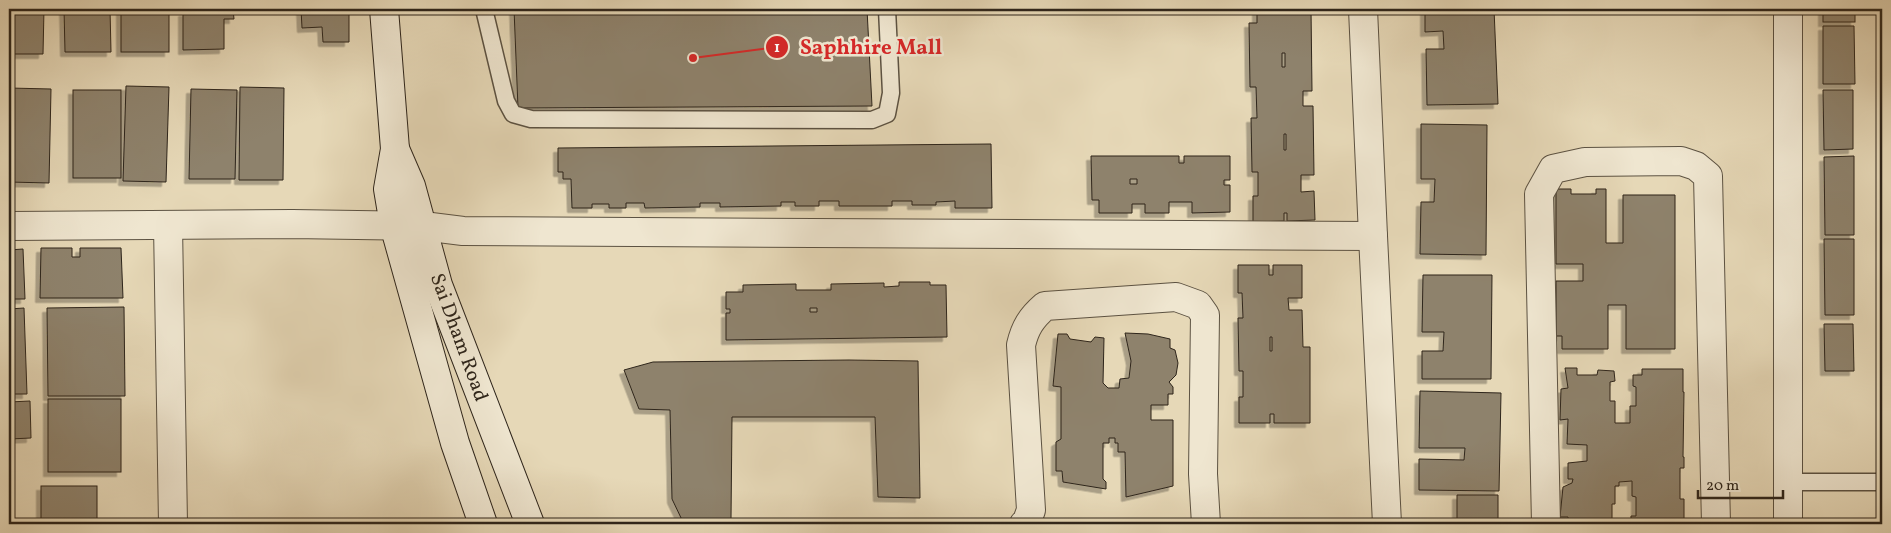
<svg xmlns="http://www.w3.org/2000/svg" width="1891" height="533" font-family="Vollkorn,serif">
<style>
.building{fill:#8e826c;stroke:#2e251b;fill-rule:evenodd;filter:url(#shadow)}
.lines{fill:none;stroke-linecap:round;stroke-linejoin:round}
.lane-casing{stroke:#5c5242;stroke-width:19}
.street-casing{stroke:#5c5242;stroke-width:30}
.secondary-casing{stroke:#2e251b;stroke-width:30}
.lane{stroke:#efe6d0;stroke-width:16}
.street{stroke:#efe6d0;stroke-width:28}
.secondary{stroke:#efe6d0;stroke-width:28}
.labels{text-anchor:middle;stroke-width:5;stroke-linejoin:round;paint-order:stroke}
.street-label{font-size:20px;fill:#2e251b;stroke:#efe6d0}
.leader{fill:none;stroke:#d62828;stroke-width:2}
.callout-dot{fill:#d62828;stroke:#efe6d0;stroke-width:2}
.mark-label{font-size:15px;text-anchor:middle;font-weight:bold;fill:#fff}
.callout-label{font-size:21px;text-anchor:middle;font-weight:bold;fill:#d62828;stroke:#efe6d0;stroke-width:5;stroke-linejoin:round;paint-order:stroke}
</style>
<defs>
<filter id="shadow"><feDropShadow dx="-4.5" dy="4.5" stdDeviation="0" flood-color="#0004"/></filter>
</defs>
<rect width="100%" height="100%" fill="#e6d8b7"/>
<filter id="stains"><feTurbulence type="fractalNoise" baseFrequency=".004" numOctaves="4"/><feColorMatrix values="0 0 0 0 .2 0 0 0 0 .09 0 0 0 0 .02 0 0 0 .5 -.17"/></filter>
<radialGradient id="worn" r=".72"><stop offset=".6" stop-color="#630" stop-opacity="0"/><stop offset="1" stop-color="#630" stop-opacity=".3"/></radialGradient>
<g class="building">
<path d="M9 9H44L43 54H9Z"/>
<path d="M64 9H110L111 52H65Z"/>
<rect x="121" y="9" width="48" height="43"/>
<path d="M192 9H233L234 19H224V49L183 50V12H192Z"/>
<path d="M301 9H349V42H323L322 27 302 28Z"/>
<path d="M514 9H867L872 106 518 108Z"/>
<path d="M1257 9H1311L1312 91H1303V106H1313L1314 175H1301V192L1314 191 1315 220 1287 221V213H1284V221L1253 222V196H1258V172H1252L1251 118H1257L1256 87H1250L1249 23H1257ZM1282 53H1285V67H1282ZM1284 134H1286V150H1284Z"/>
<path d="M1425 9H1494L1498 104 1427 105 1426 49H1444L1443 31 1425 32Z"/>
<rect x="1823" y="9" width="32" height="13"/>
<path d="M1823 26H1854L1855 84H1823Z"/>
<path d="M126 86 169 87 166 182 123 181Z"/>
<path d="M240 87 284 88 283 180H239Z"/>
<path d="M9 88 51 89 49 183 9 182Z"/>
<path d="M191 89 237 90 235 179H189Z"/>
<rect x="73" y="90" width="48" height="88"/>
<path d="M1823 90H1853V149L1824 150Z"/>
<path d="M1421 124 1487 125 1486 255 1420 254 1421 202H1434L1435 179H1421Z"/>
<path d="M991 144 992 208H955V201L936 202V205H912V201H892V206H839V201H819V206H795V202H781V206L720 207V203H700V207L645 208 644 203H626V208H609V204H592V208H572L571 179H563V172H558V148Z"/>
<path d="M1091 156H1179V163H1184V156H1230V180H1224V185H1230V212L1192 213V202H1169V213H1145V204H1132V213H1099V200H1092ZM1130 179H1137V184H1130Z"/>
<path d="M1854 156V235H1825L1824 157Z"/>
<path d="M1556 189H1571V194H1596V189H1606V243H1623V195H1675V349H1626V305H1608V349H1562V336H1556V281H1583V264H1556Z"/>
<path d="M1824 239H1854V315H1825Z"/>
<path d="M41 248H72V257H80V248H121L123 298H40Z"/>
<path d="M23 249 25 299H9V250Z"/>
<path d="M1238 265H1269V275H1273V265H1302V298H1288L1289 310H1302L1303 347H1310V423H1274V414H1270V423H1239V397H1243V371H1239L1238 318H1243L1242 293H1238ZM1270 337H1272V351H1270Z"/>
<path d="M1423 275H1492L1491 379H1422V351H1443L1444 332H1422Z"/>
<path d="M899 282H930V285H946L947 337 726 340V313H730V309H726V292H743V285L796 284V290H831V284L884 283V287L899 286ZM810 308H817V312H810Z"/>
<path d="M124 307 125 396H48L47 308Z"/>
<path d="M24 308 27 394H9V309Z"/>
<path d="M1824 324H1853L1854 371H1825Z"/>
<path d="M1125 333 1148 334 1170 339V348L1175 350 1178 363 1176 375 1169 382 1173 387V394H1168V405H1151V420H1173V486L1126 497 1125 452H1118V443H1115V438H1109V443H1103V479L1106 482V489L1063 482 1062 471H1056V442L1061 439V387L1053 386 1058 334H1067L1070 339 1091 342 1095 337 1104 338 1103 383 1108 388H1119L1120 379 1129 378 1131 361Z"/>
<path d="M849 360 918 361 920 498 878 497 875 417H732L731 519 683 522 672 499 670 410 639 409 624 370 653 362Z"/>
<path d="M1565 368H1577V375H1597L1598 370 1614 371 1615 381 1610 382V401H1615V423H1630V406H1636V387L1633 386V375H1642V369H1683V392H1684L1683 457H1684V468H1680V499H1684V524H1631V516H1636V497L1632 496V481L1619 482V486H1615V504H1612V521H1616V524H1568V517H1560L1563 487 1572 483 1573 479H1568V463L1587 461V445L1567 444 1568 419 1560 420 1561 389 1568 388Z"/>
<path d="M1420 391 1501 393 1499 491 1419 490V459L1464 460 1465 448H1419Z"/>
<rect x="48" y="399" width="73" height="73"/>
<path d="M30 401 31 438 9 439V402Z"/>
<rect x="41" y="486" width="56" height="38"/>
<path d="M1457 495H1498V524H1421V520H1457Z"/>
</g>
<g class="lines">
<g class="lane-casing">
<g id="lane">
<path d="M484 9 506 101 513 114 531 119 872 120 887 114 891 93 887 9"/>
<path d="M1787 482H1882"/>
</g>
</g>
<g class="street-casing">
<g id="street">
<path d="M1363 9 1373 236 1387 524"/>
<path d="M1788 9V524"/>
<path d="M168 225 173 524"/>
<path d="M9 226 292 224 423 226 463 231 1373 236"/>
<path d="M1024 524 1027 521 1031 510 1021 345C1025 328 1031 318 1045 306L1176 297 1198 305 1205 315 1203 474 1206 524"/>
<path d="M1546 524 1539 194 1553 169 1585 162 1681 161 1696 166 1708 176 1716 524"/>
</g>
</g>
<g class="secondary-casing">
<g id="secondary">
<path d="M384 9 395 149 388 189 394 225 455 443 483 524"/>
<path d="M395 149 411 186 438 285 530 524"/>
</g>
</g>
<use href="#lane" class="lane"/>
<use href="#street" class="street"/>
<use href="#secondary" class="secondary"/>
</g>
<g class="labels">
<g class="street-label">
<text transform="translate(460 337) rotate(70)" y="7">Sai Dham Road</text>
</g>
</g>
<path class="leader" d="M693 58L777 47"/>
<g class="callout-dot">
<circle cx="693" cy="58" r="5"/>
<circle cx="777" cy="47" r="12"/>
</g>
<g class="mark-label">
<text x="777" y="52">1</text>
</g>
<g class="callout-label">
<text x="871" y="54">Saphhire Mall</text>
</g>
<rect width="1891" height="533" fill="none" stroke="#e6d8b7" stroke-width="30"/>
<rect x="10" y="10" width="1871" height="513" fill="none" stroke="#2e251b" stroke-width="2.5"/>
<rect x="15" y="15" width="1861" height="503" fill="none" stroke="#2e251b"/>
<path d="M1698 490v8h85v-8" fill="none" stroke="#2e251b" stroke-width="2.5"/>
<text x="1706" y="490" font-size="15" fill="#2e251b" stroke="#efe6d0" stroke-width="4" paint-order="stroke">20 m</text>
<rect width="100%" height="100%" filter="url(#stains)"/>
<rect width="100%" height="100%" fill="url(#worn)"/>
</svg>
